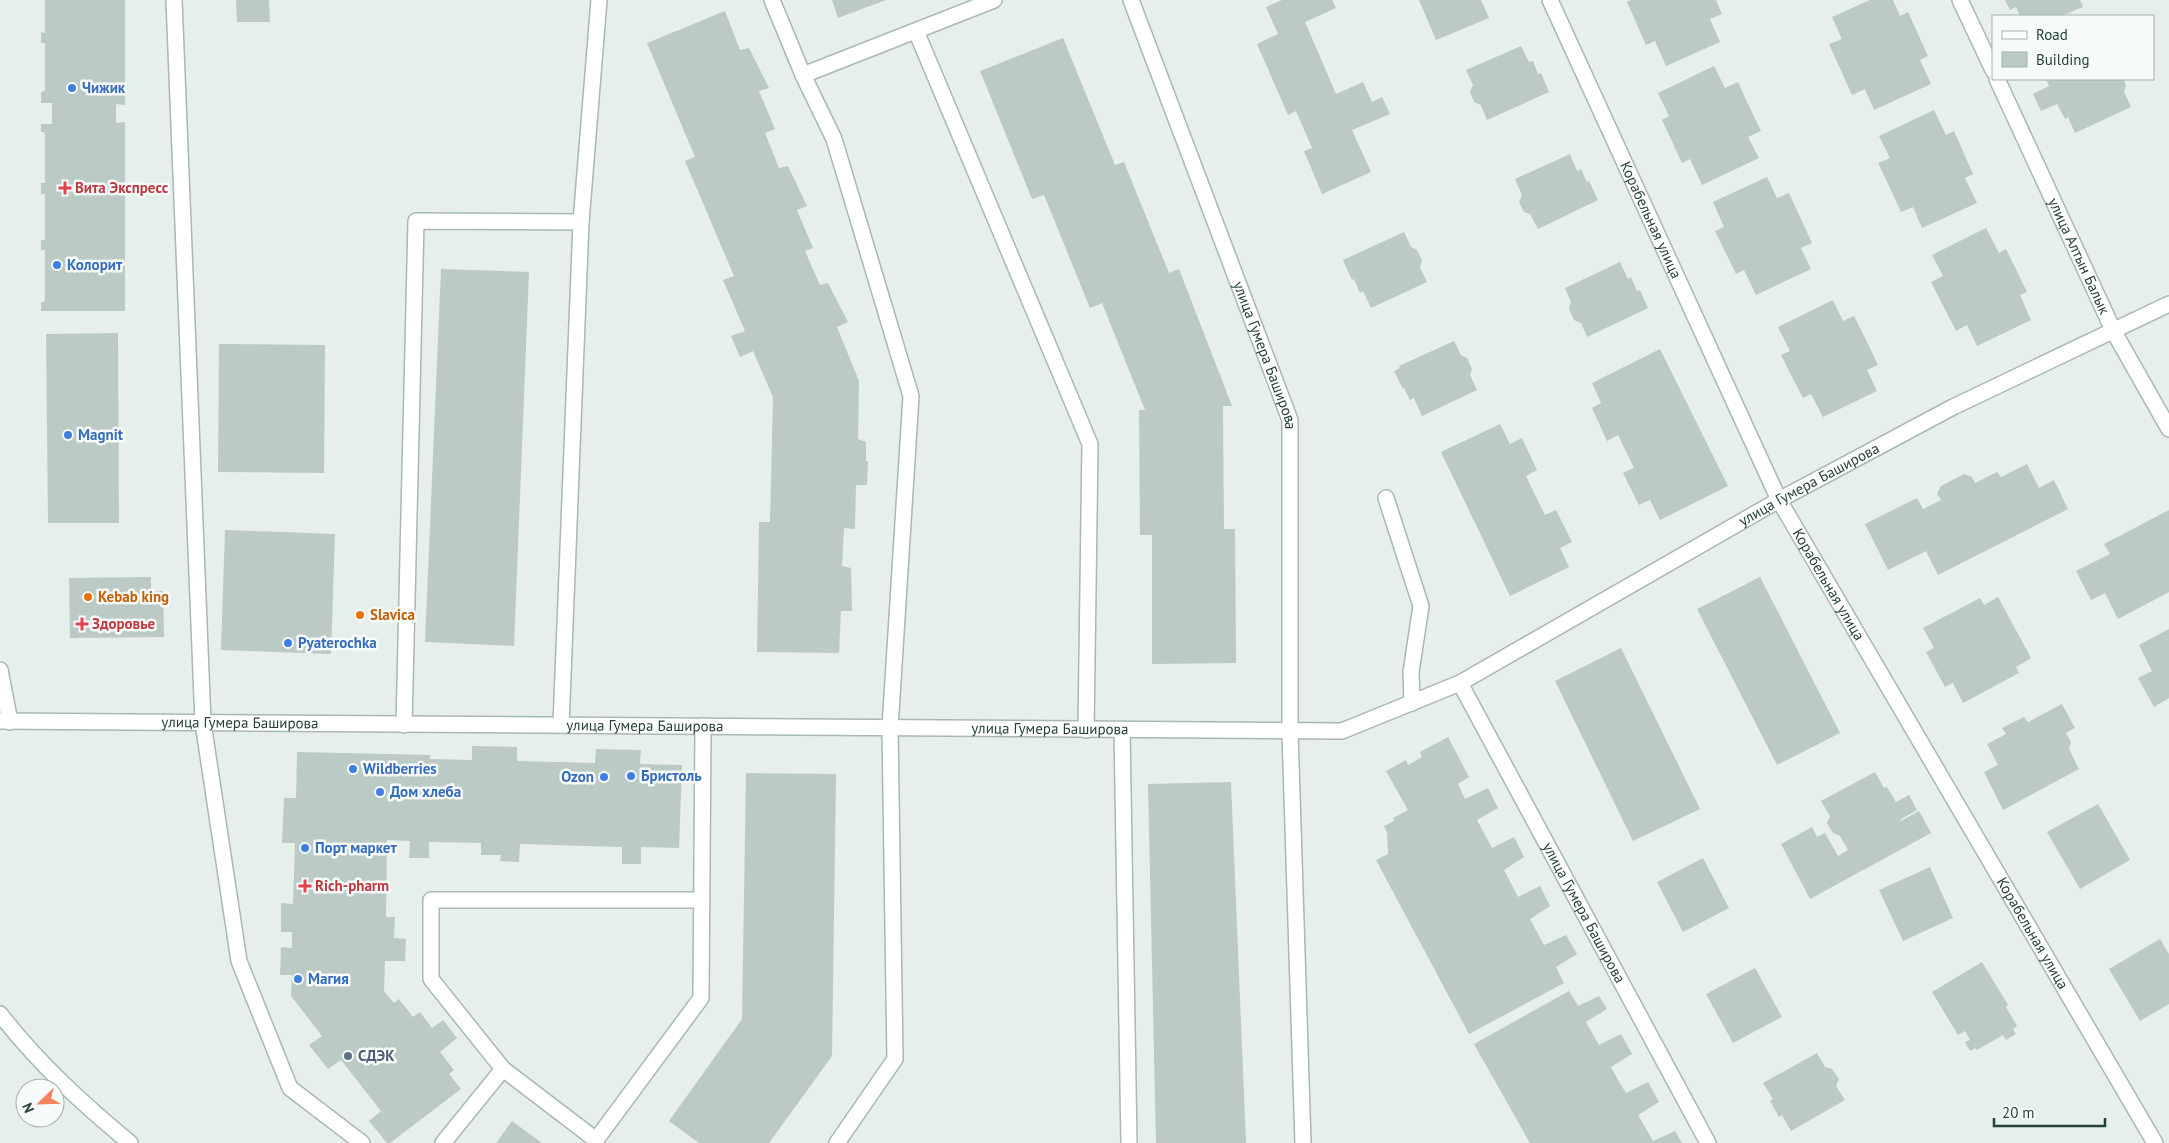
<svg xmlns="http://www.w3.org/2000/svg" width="2169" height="1143" font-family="'PT Sans',sans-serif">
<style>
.building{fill:#bbcac4}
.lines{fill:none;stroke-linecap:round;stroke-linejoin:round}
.service-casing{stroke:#a8b8b2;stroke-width:18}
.minor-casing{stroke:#a8b8b2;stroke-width:18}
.secondary-casing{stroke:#a4bbb3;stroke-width:18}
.service{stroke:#fff;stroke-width:15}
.minor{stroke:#fff;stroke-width:15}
.secondary{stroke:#fff;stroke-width:15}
.shop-dot{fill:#3f7fe0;stroke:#f7fbf9;stroke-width:2}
.health-dot{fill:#e0444e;stroke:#f7fbf9;stroke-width:2}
.food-dot{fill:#e8710a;stroke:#f7fbf9;stroke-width:2}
.service-dot{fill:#5c6f8a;stroke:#f7fbf9;stroke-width:2}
.labels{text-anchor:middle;stroke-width:5;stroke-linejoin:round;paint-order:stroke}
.shop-label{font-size:15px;font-weight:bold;fill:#366cbe;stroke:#f7fbf9;text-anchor:start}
.health-label{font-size:15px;font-weight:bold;fill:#be3a42;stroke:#f7fbf9;text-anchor:start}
.street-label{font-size:15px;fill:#24423a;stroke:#f7fbf9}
.food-label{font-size:15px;font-weight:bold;fill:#c56008;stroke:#f7fbf9;text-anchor:start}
.service-label{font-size:15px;font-weight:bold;fill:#4e5e75;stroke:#f7fbf9;text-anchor:start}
</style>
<rect width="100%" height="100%" fill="#e6efeb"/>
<g class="building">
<path d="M45 0H125V105L116 104V123L125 122V311H41V302H44L45 298V250H41V240H45V194H41V183H45V135L44 132H41V124H52V103H41V93L45 90V43H41V32L45 33Z"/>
<path d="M236 0H269L270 22H237Z"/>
<path d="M832 0H886L838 18Z"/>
<path d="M1282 0H1332L1336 8 1305 22 1336 94 1363 82 1372 102 1382 97 1390 114 1352 130 1371 172 1322 194 1304 151 1312 148 1296 111 1288 115 1257 44 1278 34 1266 7Z"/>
<path d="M1419 0H1481L1489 18 1436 40Z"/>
<path d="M1631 0H1716L1722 14 1710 19 1720 42 1666 66 1655 41 1646 45 1627 2Z"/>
<path d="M1870 0H1893L1900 16 1908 12 1928 56 1920 60 1931 84 1874 110 1865 89 1852 95 1829 44 1842 39 1832 17Z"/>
<path d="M2005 0H2080L2083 7 2062 16H2020L2016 7 2010 10Z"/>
<path d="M725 11 740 50 749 48 769 88 759 91 775 129 765 133 779 168 788 166 807 206 797 210 813 248 805 251 820 285 828 283 848 322 837 327 859 381 858 439 866 442V461H868L867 485H856L855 529 844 528 842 566 851 568 852 611H841L839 653 757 652 759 522H770L773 397 753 351 740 357 731 336 745 331 723 280 734 276 685 161 695 157 647 43Z"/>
<path d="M1063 38 1115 165 1124 162 1169 273 1179 269 1232 406H1223L1224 529H1235L1236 663 1152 664V535H1140L1139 410H1145L1102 303 1090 308 1044 195 1032 199 980 71Z"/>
<path d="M1521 46 1529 62 1533 61 1538 74 1541 73 1549 92 1487 120 1481 105 1474 102 1470 92 1473 85 1466 70Z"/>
<path d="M1714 66 1725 88 1738 82 1748 104 1761 131 1748 137 1759 158 1702 185 1690 159 1682 163 1662 120 1669 116 1658 93Z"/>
<path d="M2046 79H2123L2126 85 2124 92 2131 107 2075 133 2068 117 2065 119 2057 104 2041 111 2033 94 2049 86Z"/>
<path d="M1934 110 1946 135 1954 131 1973 174 1965 178 1977 203 1922 228 1913 207 1901 212 1890 188 1878 163 1890 158 1879 136Z"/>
<path d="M1570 154 1577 171 1581 169 1587 182 1589 181 1598 200 1538 229 1530 214 1524 212 1519 202 1522 195 1515 179Z"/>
<path d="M1767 177 1777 198 1789 193 1812 243 1801 248 1811 269 1756 295 1744 270 1736 274 1715 231 1724 227 1713 202Z"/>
<path d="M1986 228 1999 253 2006 249 2027 292 2020 295 2031 320 1977 346 1967 325 1956 331 1931 282 1943 276 1932 255Z"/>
<path d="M1404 232 1411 247 1417 250 1422 260 1420 267 1427 282 1371 308 1363 291 1360 293 1354 279 1352 280 1343 260Z"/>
<path d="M1620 262 1628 279 1631 277 1637 291 1640 290 1648 308 1587 337 1581 323 1574 320 1569 309 1571 302 1565 288Z"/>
<path d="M441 269 529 272 514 646 425 642Z"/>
<path d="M1833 300 1843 321 1854 316 1866 340 1878 365 1867 370 1877 391 1823 417 1811 394 1803 398 1792 377 1781 355 1790 351 1778 327Z"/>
<path d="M118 333 119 523H48L46 334Z"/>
<path d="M1454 341 1461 355 1467 358 1472 369 1470 375 1477 390 1422 416 1414 398 1410 400 1404 388 1403 389 1394 371 1400 368 1399 366Z"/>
<path d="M219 344 325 345 324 473 218 472Z"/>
<path d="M1660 349 1728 486 1660 520 1650 500 1639 505 1623 473 1634 468 1618 435 1607 441 1592 408 1601 403 1592 383Z"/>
<path d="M1500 424 1510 444 1522 438 1537 470 1526 476 1535 495 1545 515 1556 510 1572 542 1560 548 1569 567 1510 596 1441 452Z"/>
<path d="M2027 464 2039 488 2054 480 2068 509 1938 575 1926 551 1888 570 1865 524 1917 498 1923 509 1941 500 1937 494 1941 486 1964 474 1972 477 1975 483 1997 472 2001 477Z"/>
<path d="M2169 510V592L2118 619 2105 593 2091 600 2076 571 2110 554 2104 544Z"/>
<path d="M225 530 335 534 331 654 221 650Z"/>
<path d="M151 577V591H163L164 637 70 638 69 578Z"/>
<path d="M1760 577 1840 733 1777 765 1697 609Z"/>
<path d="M1998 597 2031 658 2016 667 2019 673 1963 703 1953 683 1945 687 1926 652 1934 648 1923 628 1980 598 1984 605Z"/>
<path d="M2169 629V698L2154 707 2138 678 2152 671 2139 645Z"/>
<path d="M1621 648 1700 809 1633 841 1555 681Z"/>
<path d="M2062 704 2075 728 2066 733 2071 742 2069 749 2079 769 2003 810 1984 772 1998 765 1987 744 2006 734 2002 728 2024 717 2028 722Z"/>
<path d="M1448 737 1469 777 1458 784 1465 799 1488 788 1498 808 1477 820 1492 848 1514 837 1524 857 1504 870 1518 897 1540 886 1550 906 1530 919 1544 945 1566 935 1577 954 1556 967 1564 983 1469 1034 1376 860 1388 854 1387 833 1384 826 1394 821 1393 818 1408 810 1386 771 1406 760 1408 765 1422 757 1420 752Z"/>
<path d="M472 746 517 747V761L595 763 596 749 641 750 640 764 682 765 679 848 641 847V864H622V847L520 844 519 862 500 861 501 855H481V843L429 842V858H409L410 841 387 840 386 917H395L394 938 406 939 405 961H385L384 991 394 1003 399 999 413 1017 420 1012 432 1028 443 1020 457 1038 440 1052 454 1070 449 1074 461 1089 390 1143H387L369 1121 381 1111 341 1060 328 1069 309 1045 322 1036 291 996 292 975H280L281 947 292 948V932H281V903L293 904 295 843H282L284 798H296L297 752 430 755V759L472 760Z"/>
<path d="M1875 772 1884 788 1887 787 1896 802 1909 795 1917 810 1901 819V821L1919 811 1931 833 1810 899 1781 844 1812 827 1817 837 1825 833 1838 856 1848 850 1840 836 1833 833 1827 823 1830 816 1821 801Z"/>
<path d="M746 773 836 774 832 1056 769 1143H699L669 1121 742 1019Z"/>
<path d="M1231 782 1246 1143H1156L1148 784Z"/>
<path d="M2098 804 2130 860 2080 889 2047 832Z"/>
<path d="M1703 858 1729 908 1683 932 1657 882Z"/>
<path d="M1930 867 1953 918 1903 941 1879 890Z"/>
<path d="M2160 939 2169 954V1004L2140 1021 2109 969Z"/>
<path d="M1982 962 2008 1005 2006 1007 2017 1026 2013 1029 2016 1034 2006 1040 2003 1035 1977 1050 1975 1048 1970 1051 1965 1042 1970 1040 1965 1031 1958 1035 1932 992Z"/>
<path d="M1755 968 1782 1017 1733 1043 1706 994Z"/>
<path d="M1569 991 1578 1006 1599 996 1607 1009 1586 1022 1599 1045 1621 1034 1632 1054 1611 1067 1618 1080 1626 1093 1648 1082 1659 1102 1638 1115 1653 1141 1675 1131 1682 1143H1530L1474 1044Z"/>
<path d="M1817 1053 1825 1067 1832 1069 1839 1079 1836 1086 1845 1100 1791 1131 1782 1115 1779 1117 1770 1101 1773 1099 1763 1083Z"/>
<path d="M512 1121 542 1143H496Z"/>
</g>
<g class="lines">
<g class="service-casing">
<g id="service">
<path d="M174 0 203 723 239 961 290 1088 362 1143"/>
<path d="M772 0 803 75 834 139 911 396 890 728 895 1059 837 1143"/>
<path d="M916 31 1090 444 1086 730"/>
<path d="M803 75 994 0"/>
<path d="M1386 498 1421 606 1411 672 1412 703"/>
<path d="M0 670 10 722"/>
<path d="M404 725 416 221 581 222"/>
<path d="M561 725 581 222 599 0"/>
<path d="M1122 730 1129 1143"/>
<path d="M1290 732 1303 1143"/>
<path d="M503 1069 431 979V900H702"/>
<path d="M443 1143 503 1069 596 1140 701 998 703 726"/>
</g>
</g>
<g class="minor-casing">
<g id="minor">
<path id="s1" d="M1131 0 1290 420V732"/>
<path id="s2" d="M1550 0 1779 500 2155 1143"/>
<path d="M1960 0 1993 70"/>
<path id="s3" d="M1997 79 2114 332 2169 429"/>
<path id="s4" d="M1460 683 1708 1143"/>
<path id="s5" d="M0 721 1342 731 1460 683 1779 500 1953 407 2169 304"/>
</g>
</g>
<g class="secondary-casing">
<path id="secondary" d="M0 1014C39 1064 82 1103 130 1143"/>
</g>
<use href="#service" class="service"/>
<use href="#minor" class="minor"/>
<use href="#secondary" class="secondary"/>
</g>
<g class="shop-dot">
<circle cx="72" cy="88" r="5"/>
<circle cx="57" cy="265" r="5"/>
<circle cx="68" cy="435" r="5"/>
<circle cx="288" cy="643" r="5"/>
<circle cx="353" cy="769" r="5"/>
<circle cx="631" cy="776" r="5"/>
<circle cx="604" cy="777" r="5"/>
<circle cx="380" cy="792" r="5"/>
<circle cx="305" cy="848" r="5"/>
<circle cx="298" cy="979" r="5"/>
</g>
<g class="health-dot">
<path d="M62.5 180.5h5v5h5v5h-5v5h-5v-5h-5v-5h5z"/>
<path d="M79.5 616.5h5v5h5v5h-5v5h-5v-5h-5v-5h5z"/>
<path d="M302.5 878.5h5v5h5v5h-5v5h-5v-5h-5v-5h5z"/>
</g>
<g class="food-dot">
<circle cx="88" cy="597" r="5"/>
<circle cx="360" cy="615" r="5"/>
</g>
<circle class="service-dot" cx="348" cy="1056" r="5"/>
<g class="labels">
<g class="shop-label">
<text x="82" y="93">Чижик</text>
<text x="67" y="270">Колорит</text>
<text x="78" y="440">Magnit</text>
<text x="298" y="648">Pyaterochka</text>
<text x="363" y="774">Wildberries</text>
<text x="641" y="781">Бристоль</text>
<text x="594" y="782" text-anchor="end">Ozon</text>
<text x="390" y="797">Дом хлеба</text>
<text x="315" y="853">Порт маркет</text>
<text x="308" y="984">Магия</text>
</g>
<g class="health-label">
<text x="75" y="193">Вита Экспресс</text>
<text x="92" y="629">Здоровье</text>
<text x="315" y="891">Rich-pharm</text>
</g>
<g class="street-label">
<text dy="5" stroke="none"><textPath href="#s2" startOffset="242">Корабельная улица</textPath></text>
<text dy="5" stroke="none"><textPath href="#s3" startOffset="195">улица Алтын Балык</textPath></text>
<text dy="5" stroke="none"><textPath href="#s1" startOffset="380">улица Гумера Баширова</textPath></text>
<text dy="5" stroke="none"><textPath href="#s5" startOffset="1871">улица Гумера Баширова</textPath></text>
<text dy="5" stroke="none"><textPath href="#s2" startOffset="648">Корабельная улица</textPath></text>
<text dy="5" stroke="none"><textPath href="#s5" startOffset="240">улица Гумера Баширова</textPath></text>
<text dy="5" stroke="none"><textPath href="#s5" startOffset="645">улица Гумера Баширова</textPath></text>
<text dy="5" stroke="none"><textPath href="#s5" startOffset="1050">улица Гумера Баширова</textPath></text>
<text dy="5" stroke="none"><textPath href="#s4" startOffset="261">улица Гумера Баширова</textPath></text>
<text dy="5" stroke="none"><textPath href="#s2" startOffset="1052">Корабельная улица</textPath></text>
</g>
<g class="food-label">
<text x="98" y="602">Kebab king</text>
<text x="370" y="620">Slavica</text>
</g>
<g class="service-label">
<text x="358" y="1061">СДЭК</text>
</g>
</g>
<rect x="1992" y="15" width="162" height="65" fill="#f7fbf9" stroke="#a3b1ad"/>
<rect x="2002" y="31" width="25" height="8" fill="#ffffff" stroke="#a3b1ad"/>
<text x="2036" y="40" font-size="15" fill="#24423a">Road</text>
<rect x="2002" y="52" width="25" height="15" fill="#bbcac4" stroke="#a3b1ad"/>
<text x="2036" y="65" font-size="15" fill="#24423a">Building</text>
<g transform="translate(40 1103) rotate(247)"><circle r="24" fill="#f7fbf9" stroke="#a3b1ad"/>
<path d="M0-4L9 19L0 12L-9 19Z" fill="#f4845f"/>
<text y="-8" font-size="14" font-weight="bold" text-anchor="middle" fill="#24423a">N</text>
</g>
<path d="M1994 1118v8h111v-8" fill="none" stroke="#24423a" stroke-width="2.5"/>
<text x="2002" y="1118" font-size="15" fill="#24423a" stroke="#f7fbf9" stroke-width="4" paint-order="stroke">20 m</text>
</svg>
